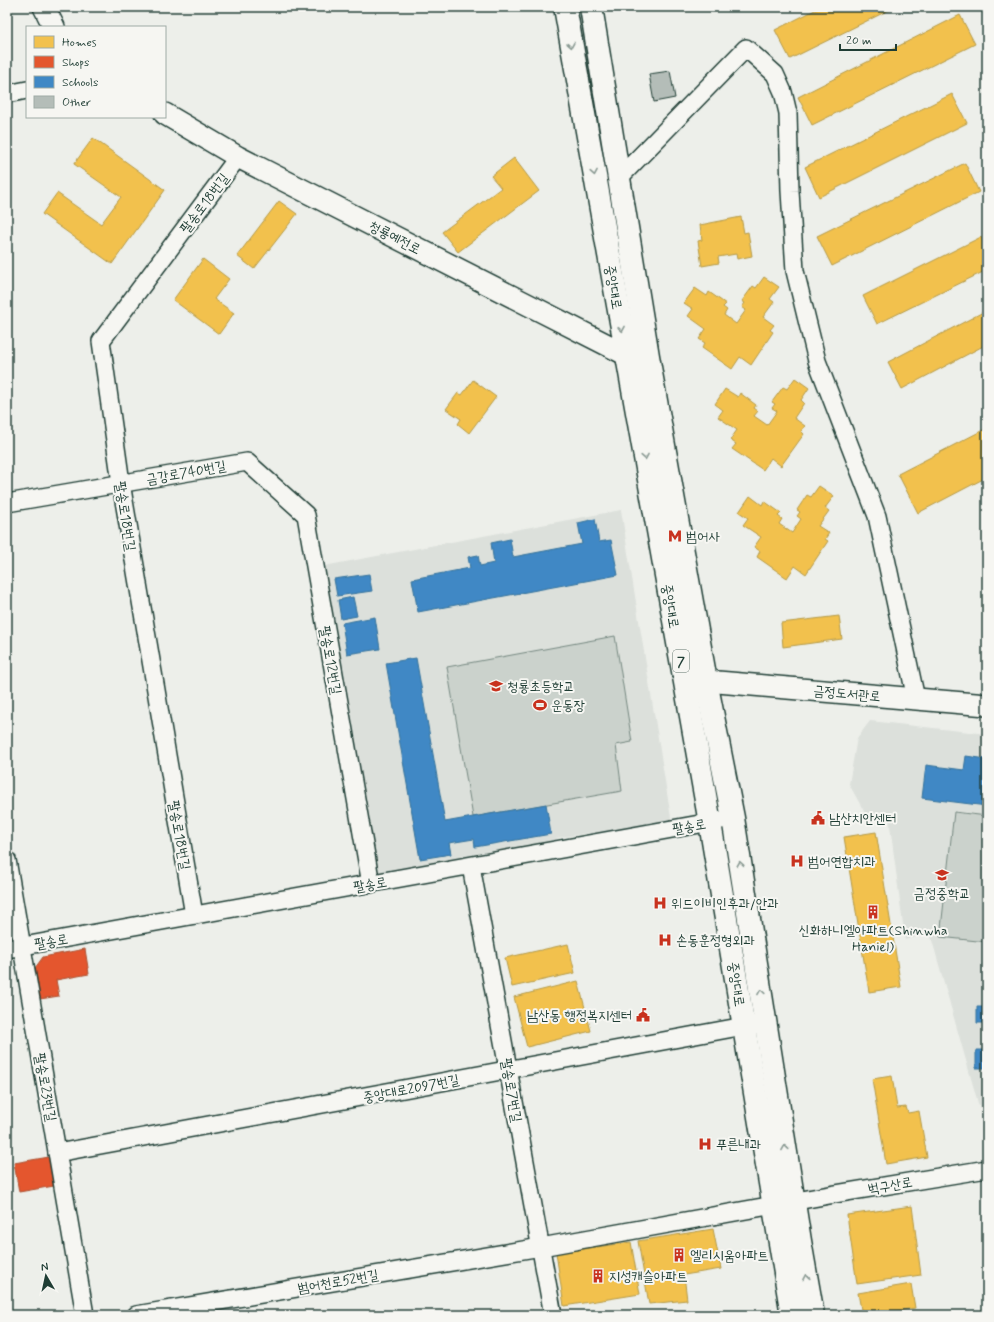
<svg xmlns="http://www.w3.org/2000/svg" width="994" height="1322" font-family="Mynerve,'Poor Story',sans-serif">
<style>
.built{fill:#dce0db}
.green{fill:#cbd2cc;stroke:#758880}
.homes{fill:#f2c14e;stroke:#b39946}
.shops{fill:#e4572e;stroke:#a94f30}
.schools{fill:#3f88c5;stroke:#35729a}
.building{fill:#b4bdb8;stroke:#1f3d34}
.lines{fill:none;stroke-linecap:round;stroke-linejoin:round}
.minor-casing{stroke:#1f3d34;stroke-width:20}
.tertiary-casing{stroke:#1f3d34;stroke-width:24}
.primary-casing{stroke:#1f3d34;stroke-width:25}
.minor{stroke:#f6f6f2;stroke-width:17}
.tertiary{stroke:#f6f6f2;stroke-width:21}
.primary{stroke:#f6f6f2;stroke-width:22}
.oneway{stroke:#8a9a93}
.labels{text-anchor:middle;stroke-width:4;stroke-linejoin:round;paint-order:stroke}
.shield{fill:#f6f6f2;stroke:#60746d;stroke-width:1}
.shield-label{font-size:13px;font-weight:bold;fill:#1f3d34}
.street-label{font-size:14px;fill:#1f3d34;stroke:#f6f6f2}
.poi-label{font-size:14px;fill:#1f3d34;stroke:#f6f6f2;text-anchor:start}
</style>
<rect width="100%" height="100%" fill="#edefea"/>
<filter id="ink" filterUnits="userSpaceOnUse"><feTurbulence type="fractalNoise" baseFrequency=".025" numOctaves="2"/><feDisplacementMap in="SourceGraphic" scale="8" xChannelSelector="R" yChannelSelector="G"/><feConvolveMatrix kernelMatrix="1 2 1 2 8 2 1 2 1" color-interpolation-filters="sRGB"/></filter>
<g filter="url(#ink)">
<g class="built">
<path d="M621 510 672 824 593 836 589 833 557 838 554 844 373 874 324 566Z"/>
<path d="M870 721 987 734V1114H984L978 1103 930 933 905 940 889 818 866 815 849 784 857 738Z"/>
</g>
<g class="green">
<path d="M615 636 632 742 616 745 622 791 473 817 447 667Z"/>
<path d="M954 812 987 816V942L940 937Z"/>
</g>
<g class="homes">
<path d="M821 7H895L790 59 775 30Z"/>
<path d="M960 15 975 44 812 125 798 97Z"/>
<path d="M952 94 967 123 819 197 805 167Z"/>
<path d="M93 138 165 190 112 264 42 214 57 193 101 224 121 197 74 164Z"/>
<path d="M514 158 539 191 458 252 442 232 501 188 491 176Z"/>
<path d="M965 163 979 192 832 266 817 236Z"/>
<path d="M279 201 297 214 254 269 237 256Z"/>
<path d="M741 217 744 233 748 232 752 256 737 259 736 254 718 257 719 263 702 266 698 241 702 240 700 225Z"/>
<path d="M981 237 987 249V270L877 324 863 296Z"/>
<path d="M203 259 229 279 214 299 234 313 219 334 173 300Z"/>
<path d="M764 277 779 287 770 299 774 302 763 317 774 325 770 330 773 332 751 365 740 357 732 369 702 348 705 343 699 339 706 329 688 316 693 309 684 303 695 288 707 296 709 292 726 304 723 307 727 310 724 315 736 324 746 310 742 307 745 303 742 301 753 286 756 288Z"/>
<path d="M987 310V344L902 389 888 362Z"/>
<path d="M795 378 809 388 801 400 804 403 794 418 805 426 801 431 804 434 781 466 771 458 763 470 732 449 736 444 730 440 737 430 718 417 723 410 715 404 725 389 738 397 740 393 756 405 754 408 758 411 754 416 767 425 777 411 772 408 775 404 772 402 783 387 787 389Z"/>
<path d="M473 380 496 397 469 433 458 424 461 419 446 409 458 393 462 395Z"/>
<path d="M987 428V477L918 513 898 474Z"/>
<path d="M819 486 834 496 825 508 829 511 818 526 829 533 825 539 828 541 806 574 795 566 787 578 757 557 760 551 754 547 761 537 743 525 748 518 739 512 750 496 762 505 764 501 781 513 778 516 782 519 779 524 792 533 801 519 797 516 800 512 797 510 807 495 811 497Z"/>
<path d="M839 616 842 639 783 647 781 623Z"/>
<path d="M876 832 901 987 869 992 844 837Z"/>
<path d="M568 944 575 973 512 987 505 958Z"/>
<path d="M578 981 591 1031 527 1047 514 997Z"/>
<path d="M892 1076 897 1108 906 1107 908 1113 919 1111 927 1157 886 1164 872 1079Z"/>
<path d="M912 1206 921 1275 857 1284 847 1215Z"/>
<path d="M713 1229 721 1269 684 1275 687 1300 649 1304 638 1241Z"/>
<path d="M631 1242 640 1294 564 1306 556 1253Z"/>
<path d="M911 1284 915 1308 872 1315H862L858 1293Z"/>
</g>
<g class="shops">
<path d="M85 949 89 974 56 980 59 996 40 999 35 968 43 957Z"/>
<path d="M49 1157 54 1186 19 1192 14 1163Z"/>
</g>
<g class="schools">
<path d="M595 519 599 542 611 540 618 575 418 612 412 579 470 568 468 557 478 555 480 566 494 563 491 543 510 539 513 557 582 544 578 523Z"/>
<path d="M369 574 372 591 337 596 334 579Z"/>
<path d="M353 597 357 616 341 619 338 600Z"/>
<path d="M375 617 380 649 347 654 342 623Z"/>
<path d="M416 658 445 822 546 804 551 834 475 847 474 839 449 843 451 854 420 859 386 663Z"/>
<path d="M966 756 987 759V806L922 798 926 765 964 770Z"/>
<path d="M977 1007H987V1068H976V1050H985V1023H977Z"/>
</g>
<path class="building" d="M670 71 675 98 654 102 649 74Z"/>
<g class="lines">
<g class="minor-casing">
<g id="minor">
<path d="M7 94 27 90"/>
<path d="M619 178 746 48 775 74 783 92 788 113 790 191 795 271 817 361 877 516 916 699"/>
<path d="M7 503 247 462 306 515 371 884"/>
<path d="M7 860 85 1315"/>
<path d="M471 866 553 1315"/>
<path d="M194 915 121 483 101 341 238 157"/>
<path d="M7 949 733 818"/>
<path d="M57 1153 755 1024"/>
<path d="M136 1315 541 1247 835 1194 987 1169"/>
</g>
</g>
<g class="tertiary-casing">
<g id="tertiary">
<path d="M44 7 54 27"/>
<path d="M165 114 238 157 627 355"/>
<path d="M706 681 987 705"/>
</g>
</g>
<g class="primary-casing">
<g id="primary">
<path d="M565 7 710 823 792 1315"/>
<path d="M591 7 648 356 706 681 733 818 800 1241 813 1315"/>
</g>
</g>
<use href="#minor" class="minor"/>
<use href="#tertiary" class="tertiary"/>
<use href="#primary" class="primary"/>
</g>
<defs><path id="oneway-chevron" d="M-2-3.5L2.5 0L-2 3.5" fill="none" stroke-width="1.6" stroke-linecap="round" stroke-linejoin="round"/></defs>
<g class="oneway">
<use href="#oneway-chevron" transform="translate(571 45) rotate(80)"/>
<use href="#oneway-chevron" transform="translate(594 173) rotate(80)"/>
<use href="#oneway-chevron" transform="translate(622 329) rotate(80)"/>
<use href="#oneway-chevron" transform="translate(645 457) rotate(80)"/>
<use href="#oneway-chevron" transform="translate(740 864) rotate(-99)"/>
<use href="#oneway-chevron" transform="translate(761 992) rotate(-99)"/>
<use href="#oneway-chevron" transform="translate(785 1148) rotate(-99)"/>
<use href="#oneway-chevron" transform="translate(806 1277) rotate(-100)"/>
</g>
</g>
<defs>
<g id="metro-bare" transform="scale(1.08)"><path d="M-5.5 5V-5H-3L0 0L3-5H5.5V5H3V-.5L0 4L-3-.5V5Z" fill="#c8321e" stroke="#f6f6f2" stroke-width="2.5" paint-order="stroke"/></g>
<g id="school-bare" transform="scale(1.08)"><path d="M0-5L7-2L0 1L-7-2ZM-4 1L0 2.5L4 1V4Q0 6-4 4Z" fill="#c8321e" stroke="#f6f6f2" stroke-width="2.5" paint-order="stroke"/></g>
<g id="stadium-bare" transform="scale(1.08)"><path d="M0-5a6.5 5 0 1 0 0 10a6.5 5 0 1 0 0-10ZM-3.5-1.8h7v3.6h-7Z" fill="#c8321e" stroke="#f6f6f2" stroke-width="2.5" paint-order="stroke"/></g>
<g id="civic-bare" transform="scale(1.08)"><path d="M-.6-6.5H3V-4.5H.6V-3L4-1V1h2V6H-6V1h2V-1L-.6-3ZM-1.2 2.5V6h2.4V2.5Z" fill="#c8321e" stroke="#f6f6f2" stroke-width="2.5" paint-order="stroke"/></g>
<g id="hospital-bare" transform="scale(1.08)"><path d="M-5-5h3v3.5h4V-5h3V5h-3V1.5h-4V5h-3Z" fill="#c8321e" stroke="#f6f6f2" stroke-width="2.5" paint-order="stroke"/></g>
<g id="building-bare" transform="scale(1.08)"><path d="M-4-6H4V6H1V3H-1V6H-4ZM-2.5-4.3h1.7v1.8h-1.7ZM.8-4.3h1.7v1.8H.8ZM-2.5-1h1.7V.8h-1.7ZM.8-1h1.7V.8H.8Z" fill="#c8321e" stroke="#f6f6f2" stroke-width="2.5" paint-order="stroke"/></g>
</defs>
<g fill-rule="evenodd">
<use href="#metro-bare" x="675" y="536"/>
<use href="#school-bare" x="496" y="686"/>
<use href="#stadium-bare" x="540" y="705"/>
<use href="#civic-bare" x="818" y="818"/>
<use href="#hospital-bare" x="797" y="861"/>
<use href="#school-bare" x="942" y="875"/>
<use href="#hospital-bare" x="660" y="903"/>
<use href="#building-bare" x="873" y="912"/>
<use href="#hospital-bare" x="665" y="940"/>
<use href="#civic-bare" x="643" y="1015"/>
<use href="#hospital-bare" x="705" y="1144"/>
<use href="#building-bare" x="679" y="1255"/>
<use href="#building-bare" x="598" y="1276"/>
</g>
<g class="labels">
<rect class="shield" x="673" y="650" width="16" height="22" rx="3"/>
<g class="shield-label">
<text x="681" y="666">7</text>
</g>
<g class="street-label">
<text transform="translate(204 203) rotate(-53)" y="5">팔송로18번길</text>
<text transform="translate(395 237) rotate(27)" y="5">청룡예전로</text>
<text transform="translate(614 287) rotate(80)" y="5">중앙대로</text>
<text transform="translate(186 472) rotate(-10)" y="5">금강로740번길</text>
<text transform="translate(126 516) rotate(81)" y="5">팔송로18번길</text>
<text transform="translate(671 606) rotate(80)" y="5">중앙대로</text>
<text transform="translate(331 660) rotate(80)" y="5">팔송로12번길</text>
<text transform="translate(847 693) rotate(5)" y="5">금정도서관로</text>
<text transform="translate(689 826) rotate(-10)" y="5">팔송로</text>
<text transform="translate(180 835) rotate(80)" y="5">팔송로18번길</text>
<text transform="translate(370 884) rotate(-10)" y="5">팔송로</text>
<text transform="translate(51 941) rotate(-10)" y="5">팔송로</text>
<text transform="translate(737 984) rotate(81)" y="5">중앙대로</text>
<text transform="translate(46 1087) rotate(80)" y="5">팔송로23번길</text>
<text transform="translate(411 1088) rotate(-11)" y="5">중앙대로2097번길</text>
<text transform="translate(512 1090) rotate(80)" y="5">팔송로7번길</text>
<text transform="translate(890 1185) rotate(-10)" y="5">벅구산로</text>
<text transform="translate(338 1281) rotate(-10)" y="5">범어천로52번길</text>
</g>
<g class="poi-label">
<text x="686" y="541">범어사</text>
<text x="507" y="691">청룡초등학교</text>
<text x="551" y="710">운동장</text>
<text x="829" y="823">남산치안센터</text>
<text x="808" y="866">범어연합치과</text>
<text x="942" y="898" text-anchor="middle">금정중학교</text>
<text x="671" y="908">위드이비인후과/안과</text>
<text x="873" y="935" text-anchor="middle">신화하니엘아파트(Shinwha<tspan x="873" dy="16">Haniel)</tspan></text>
<text x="676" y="945">손동훈정형외과</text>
<text x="632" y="1020" text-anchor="end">남산동 행정복지센터</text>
<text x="716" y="1149">푸른내과</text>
<text x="690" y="1260">엘리시움아파트</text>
<text x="609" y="1281">지성캐슬아파트</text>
</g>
</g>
<rect width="994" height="1322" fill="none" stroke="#f6f6f2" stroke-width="24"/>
<rect x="12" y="12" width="970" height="1298" fill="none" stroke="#1f3d34" stroke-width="1.5" filter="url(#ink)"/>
<rect x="26" y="26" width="140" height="92" fill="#f6f6f2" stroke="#a0aca6"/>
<rect x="34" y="36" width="20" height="12" fill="#f2c14e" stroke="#a0aca6"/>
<text x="62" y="46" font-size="12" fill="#1f3d34">Homes</text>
<rect x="34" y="56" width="20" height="12" fill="#e4572e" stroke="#a0aca6"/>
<text x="62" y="66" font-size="12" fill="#1f3d34">Shops</text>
<rect x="34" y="76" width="20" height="12" fill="#3f88c5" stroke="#a0aca6"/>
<text x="62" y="86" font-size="12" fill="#1f3d34">Schools</text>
<rect x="34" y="96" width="20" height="12" fill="#b4bdb8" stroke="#a0aca6"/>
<text x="62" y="106" font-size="12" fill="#1f3d34">Other</text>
<g transform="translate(46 1276) rotate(351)" stroke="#f6f6f2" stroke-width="3" paint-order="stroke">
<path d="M0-3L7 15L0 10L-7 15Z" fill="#1f3d34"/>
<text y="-6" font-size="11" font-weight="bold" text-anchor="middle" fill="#1f3d34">N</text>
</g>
<path d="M840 44v6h56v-6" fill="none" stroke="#1f3d34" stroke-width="2"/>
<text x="846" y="44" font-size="12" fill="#1f3d34" stroke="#f6f6f2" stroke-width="3" paint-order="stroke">20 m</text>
</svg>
